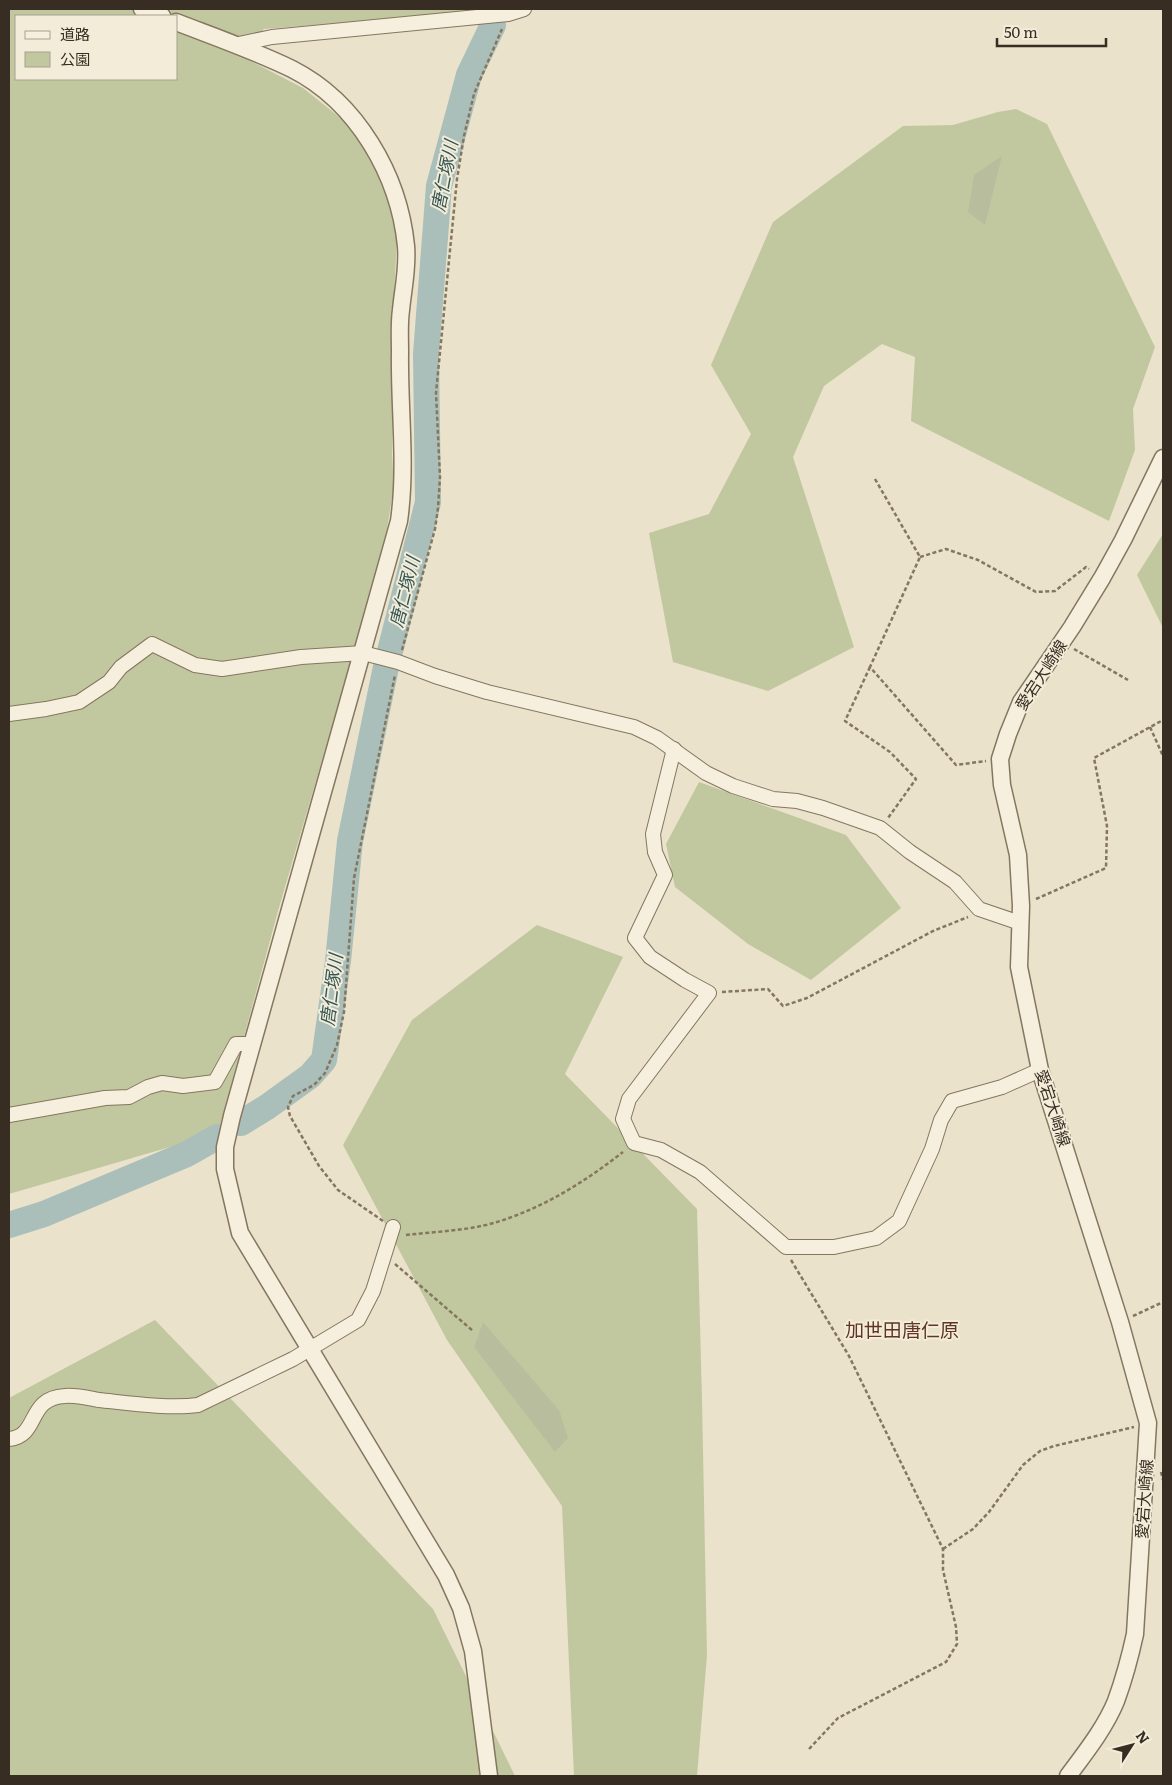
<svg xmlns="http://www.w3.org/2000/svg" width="1172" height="1785" font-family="Literata,'Noto Sans JP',serif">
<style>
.green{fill:#c1c89f;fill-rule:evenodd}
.cemetery{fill:#b8be9d}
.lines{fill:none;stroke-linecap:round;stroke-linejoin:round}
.river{stroke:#aabfba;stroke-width:26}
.minor-casing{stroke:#857660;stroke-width:16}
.tertiary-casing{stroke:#857660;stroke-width:19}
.path{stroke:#857660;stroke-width:2.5;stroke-dasharray:4 2.5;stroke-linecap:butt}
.minor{stroke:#f6efdd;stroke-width:14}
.tertiary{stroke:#f6efdd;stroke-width:16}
.labels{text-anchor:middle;stroke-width:4;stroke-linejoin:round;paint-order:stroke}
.street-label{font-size:16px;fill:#382d22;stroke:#f3ecd9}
.water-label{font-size:18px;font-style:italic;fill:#335655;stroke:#f3ecd9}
.quarter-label{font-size:19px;fill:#603526;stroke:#f3ecd9}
</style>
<rect width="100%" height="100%" fill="#eae2ca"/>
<g class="green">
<path d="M9 9H512L264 29 237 54 303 88 348 124 371 159 387 198 397 238 394 296 392 453 394 485 387 529 357 640 278 911 218 1133 9 1194ZM16 16H176V79H16Z"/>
<path d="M1016 109 1047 124 1155 347 1133 409 1135 450 1109 521 911 421 915 357 882 344 824 386 793 457 854 647 768 691 673 662 649 533 709 514 751 434 711 365 773 222 903 126 953 125 998 112Z"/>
<path d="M1163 534V628L1137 575Z"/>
<path d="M699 782 846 835 901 908 811 980 748 944 675 887 666 844Z"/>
<path d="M537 925 623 957 565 1074 697 1209 702 1400 707 1655 697 1776H574L562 1506 447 1340 343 1145 412 1020Z"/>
<path d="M155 1320 433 1609 515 1776H9V1398Z"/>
</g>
<g class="cemetery">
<path d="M1002 156 985 225 968 212 974 175Z"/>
<path d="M483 1322 559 1410 568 1438 555 1452 474 1347Z"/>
</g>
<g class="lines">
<g class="river">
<path d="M241 1123 267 1107 310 1076 324 1060 338 961 350 841 386 667 428 502 426 354 439 186 469 75 493 25"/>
<path d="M9 1225 44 1214 187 1154 217 1137"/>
</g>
<g class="minor-casing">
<g id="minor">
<path d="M234 45 272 37 508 14 524 9"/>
<path d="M9 714 46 709 79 702 109 682 121 667 152 644 195 665 222 669 301 657 363 653 398 662 435 676 487 692 634 727 657 738 706 773 733 786 773 799 797 801 823 808 880 828 910 852 955 882 979 909 1020 923"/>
<path d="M674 749 653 834 655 852 665 875 635 938 650 957 685 980 709 993 629 1099 623 1119 634 1143 661 1150 700 1172 786 1247H834L876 1238 899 1221 932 1149 941 1120 952 1101 1002 1087 1040 1070"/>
<path d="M9 1115 105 1098 129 1097 148 1087 162 1083 183 1086 215 1082 236 1044H251"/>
<path d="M9 1439C40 1436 26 1398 65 1396 76 1395 88 1398 99 1400 128 1403 169 1409 198 1405L293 1359 358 1320 373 1291 393 1227"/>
</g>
</g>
<g class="tertiary-casing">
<g id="tertiary">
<path d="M142 9 162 16"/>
<path d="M176 22C215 37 255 51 292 69 357 102 399 175 406 246 408 268 403 289 401 310 399 324 400 338 400 352 399 408 407 465 399 521L232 1116 225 1147V1169L240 1233 446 1575 461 1608 473 1651 489 1776"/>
<path d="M1068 1776C1085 1753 1105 1728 1116 1701 1124 1679 1130 1657 1135 1634L1148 1423 1120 1322 1040 1070 1019 967 1021 906 1018 855 1002 785 1000 759 1008 734 1021 702 1072 627 1102 578 1123 540 1163 458"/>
</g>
</g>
<g class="path">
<path d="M875 479 920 557 870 667 956 765 986 761"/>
<path d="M920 557 946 549 978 560 1036 592 1055 591 1086 567 1089 569"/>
<path d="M1074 649 1128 680"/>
<path d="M402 650 435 529 438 508 440 477 436 393 457 179 464 136 474 94 502 29"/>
<path d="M870 667 845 721 890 752 916 779 888 818"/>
<path d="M1150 727 1163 756"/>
<path d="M1036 899 1106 868 1107 826 1094 758 1163 720"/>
<path d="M722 992 768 989 783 1006 807 998 933 931 968 917"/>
<path d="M383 1221 338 1190 319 1166 290 1116 288 1107 293 1096 314 1085 325 1073 337 1045 344 1012 354 878 395 675"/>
<path d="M406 1235C432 1232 460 1231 486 1225 537 1212 582 1184 623 1152"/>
<path d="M791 1260 849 1356 943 1549V1570L956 1627 957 1644 946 1662 838 1718 809 1749"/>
<path d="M395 1264 473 1331"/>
<path d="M1133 1316 1163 1302"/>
<path d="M1161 1472 1163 1480"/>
<path d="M943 1549 973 1529 989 1512 1023 1465 1040 1451 1054 1446 1134 1427"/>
</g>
<use href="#minor" class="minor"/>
<use href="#tertiary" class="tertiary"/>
</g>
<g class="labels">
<g class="street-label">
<text transform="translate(1041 675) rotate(-57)" y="6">愛宕大崎線</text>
<text transform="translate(1053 1108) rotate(72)" y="6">愛宕大崎線</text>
<text transform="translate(1144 1499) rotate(-86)" y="6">愛宕大崎線</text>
</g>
<g class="water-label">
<text transform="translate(445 176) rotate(-79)" y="6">唐仁塚川</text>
<text transform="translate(405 592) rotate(-76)" y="6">唐仁塚川</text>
<text transform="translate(332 990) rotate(-83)" y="6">唐仁塚川</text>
</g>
<g class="quarter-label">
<text x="902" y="1337">加世田唐仁原</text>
</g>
</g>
<rect width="1172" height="1785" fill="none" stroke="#382d22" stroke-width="20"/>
<rect x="15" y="15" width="162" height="65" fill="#f3ecd9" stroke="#a8a090"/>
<rect x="25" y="31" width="25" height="8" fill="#f6efdd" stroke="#a8a090"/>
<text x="60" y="40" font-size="15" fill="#382d22">道路</text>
<rect x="25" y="52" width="25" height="15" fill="#c1c89f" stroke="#a8a090"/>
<text x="60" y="65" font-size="15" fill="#382d22">公園</text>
<g transform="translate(1132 1745) rotate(54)" stroke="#f3ecd9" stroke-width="4" paint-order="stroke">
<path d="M0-4L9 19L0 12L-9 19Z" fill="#382d22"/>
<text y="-8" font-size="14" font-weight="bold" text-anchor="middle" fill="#382d22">N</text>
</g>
<path d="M997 38v8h109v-8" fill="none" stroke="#382d22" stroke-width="2.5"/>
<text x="1004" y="38" font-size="15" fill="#382d22" stroke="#f3ecd9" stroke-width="4" paint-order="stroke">50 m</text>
</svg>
